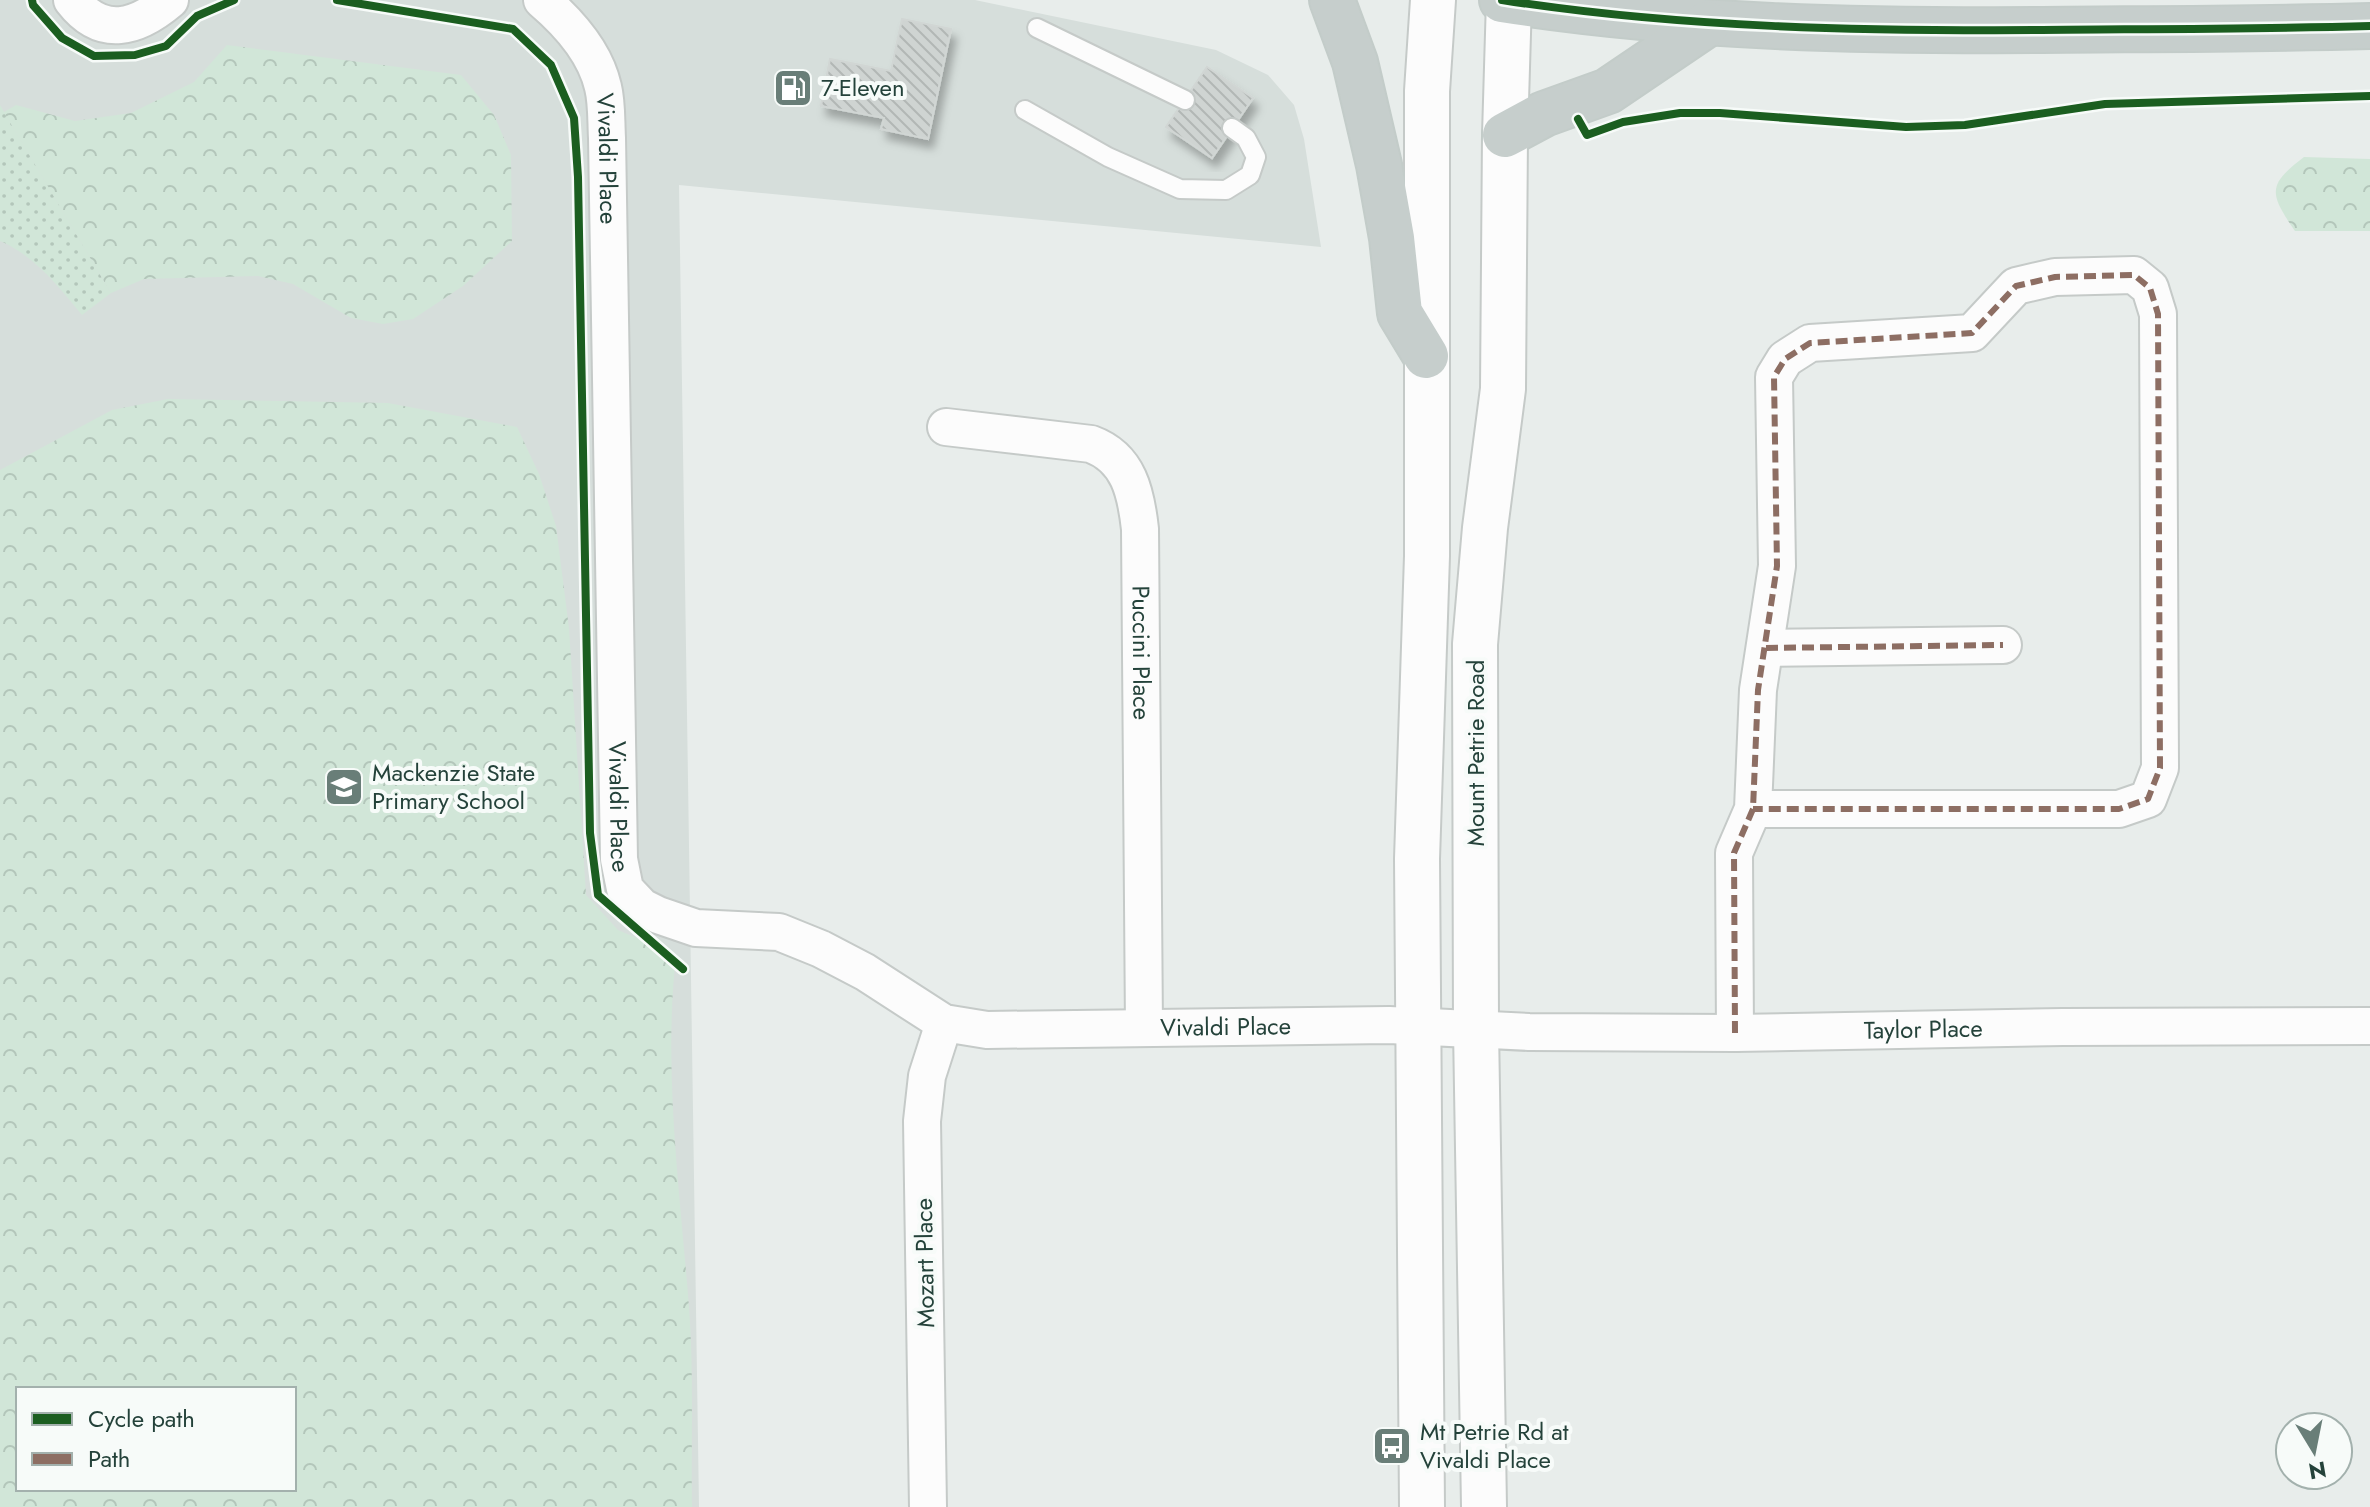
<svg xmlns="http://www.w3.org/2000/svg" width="2370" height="1507" font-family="Jost,sans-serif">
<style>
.built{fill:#d6dedb;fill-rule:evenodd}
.grass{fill:url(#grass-dots)}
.forest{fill:url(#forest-crowns);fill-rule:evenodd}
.building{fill:url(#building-back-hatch);stroke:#d1d6d4;stroke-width:2;filter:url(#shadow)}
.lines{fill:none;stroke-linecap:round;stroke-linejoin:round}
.service-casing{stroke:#c5cac8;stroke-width:22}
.minor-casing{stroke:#c5cac8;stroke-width:40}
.tertiary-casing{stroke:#c5cac8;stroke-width:48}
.trunk-casing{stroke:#c3ccc9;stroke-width:48}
.service{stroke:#fcfcfc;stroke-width:18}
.minor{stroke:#fcfcfc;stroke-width:36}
.tertiary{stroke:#fcfcfc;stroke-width:44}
.trunk{stroke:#c6cecc;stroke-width:44}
.quiet{stroke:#8d6e63;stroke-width:6;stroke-dasharray:12 6;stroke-linecap:butt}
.cycleway-casing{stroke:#f7fbf9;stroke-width:13}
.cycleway{stroke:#1b5e20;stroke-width:8}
.labels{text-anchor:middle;stroke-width:8;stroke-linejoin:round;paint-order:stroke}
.poi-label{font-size:24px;fill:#24423a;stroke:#f7fbf9;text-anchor:start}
.street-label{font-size:24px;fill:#24423a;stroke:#f7fbf9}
</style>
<defs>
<pattern id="grass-dots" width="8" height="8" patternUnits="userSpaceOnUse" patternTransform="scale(2)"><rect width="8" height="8" fill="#d1e6d8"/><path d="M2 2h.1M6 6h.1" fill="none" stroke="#b3c6ba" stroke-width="1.8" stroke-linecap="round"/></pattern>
<pattern id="forest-crowns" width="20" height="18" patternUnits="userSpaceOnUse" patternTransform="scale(2)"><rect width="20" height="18" fill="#d1e6d8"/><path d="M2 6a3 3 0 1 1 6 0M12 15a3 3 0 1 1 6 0" fill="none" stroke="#b3c6ba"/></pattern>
<pattern id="building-back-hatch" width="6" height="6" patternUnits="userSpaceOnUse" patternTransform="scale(2)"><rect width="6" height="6" fill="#cfd4d2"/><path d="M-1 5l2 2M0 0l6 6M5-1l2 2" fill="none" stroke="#b2b7b5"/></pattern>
<filter id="shadow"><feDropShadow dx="5" dy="9" stdDeviation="4" flood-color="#0004"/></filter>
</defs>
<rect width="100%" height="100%" fill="#e8edeb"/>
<path class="built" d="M0 0H975L1216 50 1268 75 1294 105 1304 139 1321 247 679 185 699 1507H0ZM18 1389H294V1489H18Z"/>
<path class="grass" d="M0 105 111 293 82 315C59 287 34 255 0 241Z"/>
<g class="forest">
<path d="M227 45 461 75 494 115 511 155 512 241 463 286 413 319 383 324 351 318 293 284 258 276 144 279 111 293 4 112 16 105 75 121 131 113 194 82Z"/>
<path d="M2304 157 2370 159V231H2295C2269 193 2267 185 2304 157Z"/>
<path d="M168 399 388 403 517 427 539 474 556 526 569 628 586 895 618 930 676 955C663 1072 680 1190 689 1307 694 1373 691 1441 692 1507H0V470L112 410ZM294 1389V1489H18V1389Z"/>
</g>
<g class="building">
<path d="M902 19 951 29 928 139 881 129 884 118 821 106 830 59 891 71Z"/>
<path d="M1207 67 1253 98 1212 158 1166 127Z"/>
</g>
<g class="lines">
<g class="service-casing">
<g id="service">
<path d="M1037 28 1185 100"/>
<path d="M1025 110 1108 157 1180 189 1226 190 1250 175 1256 157 1246 138 1232 128"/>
</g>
</g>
<g class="minor-casing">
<g id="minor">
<path d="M72 0C102 39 137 28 170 0"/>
<path id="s1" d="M542 0C569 23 595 52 603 87 607 103 606 121 607 138L619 859 625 889 642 907 658 915 696 928 779 932 821 949 865 972 944 1023 987 1030 1389 1025 1529 1032 1735 1033 2063 1027 2370 1026"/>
<path id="s2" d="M946 427 1091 444C1129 458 1136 493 1140 529L1144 1027"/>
<path d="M1766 648 2003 645"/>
<path d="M1735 1033 1734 853 1753 809 1758 690 1777 566 1774 377 1785 359 1810 343 1972 333 2016 286 2055 277 2134 275 2150 288 2158 314 2160 768 2148 799 2119 809H1753"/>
<path d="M928 1507 922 1121 927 1076 944 1023"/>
</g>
</g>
<g class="tertiary-casing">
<g id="tertiary">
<path d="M1422 1507 1417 859 1427 556V91L1433 0"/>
<path d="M1484 1507 1476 1029 1475 644 1485 528 1503 389 1505 135 1509 0"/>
</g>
</g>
<g class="trunk-casing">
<g id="trunk">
<path d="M1332 0 1355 62 1379 165 1392 238 1400 313 1426 356"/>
<path d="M1502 0C1681 28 1861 31 2042 30 2151 29 2261 29 2370 26"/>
<path d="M1505 135 1544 114 1608 91 1707 24"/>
</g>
</g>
<use href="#service" class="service"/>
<use href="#minor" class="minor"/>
<use href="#tertiary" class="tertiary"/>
<use href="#trunk" class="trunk"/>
<g class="quiet">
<path d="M1766 648 2003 645"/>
<path d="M1735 1033 1734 853 1753 809 1758 690 1777 566 1774 377 1785 359 1810 343 1972 333 2016 286 2055 277 2134 275 2150 288 2158 314 2160 768 2148 799 2119 809H1753"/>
</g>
<g class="cycleway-casing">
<g id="cycleway">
<path d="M32 0 33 5 62 38 94 56 135 55 166 46 197 16 234 0"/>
<path d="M337 0 513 29 551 65 574 118 578 177 590 833 598 895 683 969"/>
<path d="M1502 0C1681 28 1861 31 2042 30 2151 29 2261 29 2370 26"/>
<path d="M1578 119 1587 135 1623 122 1680 113H1720L1906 127 1965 125 2105 104 2370 96"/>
</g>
</g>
<use href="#cycleway" class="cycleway"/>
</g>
<defs>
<g id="fuel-square" transform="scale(2)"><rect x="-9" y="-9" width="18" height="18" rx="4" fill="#697e78" stroke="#f7fbf9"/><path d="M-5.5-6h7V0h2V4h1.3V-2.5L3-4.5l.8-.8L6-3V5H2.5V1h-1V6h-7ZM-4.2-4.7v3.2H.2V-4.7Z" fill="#fff"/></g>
<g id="school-square" transform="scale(2)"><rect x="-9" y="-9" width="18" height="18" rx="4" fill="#697e78" stroke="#f7fbf9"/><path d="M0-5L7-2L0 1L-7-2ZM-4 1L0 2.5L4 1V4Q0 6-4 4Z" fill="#fff"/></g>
<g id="bus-square" transform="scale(2)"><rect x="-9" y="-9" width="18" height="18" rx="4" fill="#697e78" stroke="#f7fbf9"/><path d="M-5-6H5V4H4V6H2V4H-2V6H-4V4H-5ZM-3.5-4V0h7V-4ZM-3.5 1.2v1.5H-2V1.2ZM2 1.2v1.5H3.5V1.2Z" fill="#fff"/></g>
</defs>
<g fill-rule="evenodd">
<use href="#fuel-square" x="793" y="88"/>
<use href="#school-square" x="344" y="787"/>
<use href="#bus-square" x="1392" y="1446"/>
</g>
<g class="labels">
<g class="poi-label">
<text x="821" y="96">7-Eleven</text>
<text x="372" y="781">Mackenzie State<tspan x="372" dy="28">Primary School</tspan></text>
<text x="1420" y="1440">Mt Petrie Rd at<tspan x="1420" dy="28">Vivaldi Place</tspan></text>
</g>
<g class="street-label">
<text dy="8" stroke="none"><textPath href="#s1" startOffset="180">Vivaldi Place</textPath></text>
<text dy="8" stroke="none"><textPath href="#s2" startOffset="374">Puccini Place</textPath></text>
<text transform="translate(1476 753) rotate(-90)" y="8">Mount Petrie Road</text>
<text dy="8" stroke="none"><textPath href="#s1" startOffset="828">Vivaldi Place</textPath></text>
<text dy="8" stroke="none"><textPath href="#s1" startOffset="1548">Vivaldi Place</textPath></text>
<text dy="8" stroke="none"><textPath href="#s1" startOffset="2246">Taylor Place</textPath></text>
<text transform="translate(925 1263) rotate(-91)" y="8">Mozart Place</text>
</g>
</g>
<rect x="16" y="1387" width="280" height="104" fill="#f7fbf9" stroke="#a3b1ad" stroke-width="2"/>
<rect x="32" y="1413" width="40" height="12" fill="#1b5e20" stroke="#a3b1ad" stroke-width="2"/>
<text x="88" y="1427" font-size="24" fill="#24423a">Cycle path</text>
<rect x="32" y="1453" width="40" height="12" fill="#8d6e63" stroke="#a3b1ad" stroke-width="2"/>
<text x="88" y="1467" font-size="24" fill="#24423a">Path</text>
<g transform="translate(2314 1451) rotate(170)"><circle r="38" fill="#f7fbf9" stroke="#a3b1ad" stroke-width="2"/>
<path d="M0-6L14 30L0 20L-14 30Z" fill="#697e78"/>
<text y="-12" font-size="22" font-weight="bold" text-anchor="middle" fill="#24423a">N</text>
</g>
</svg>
